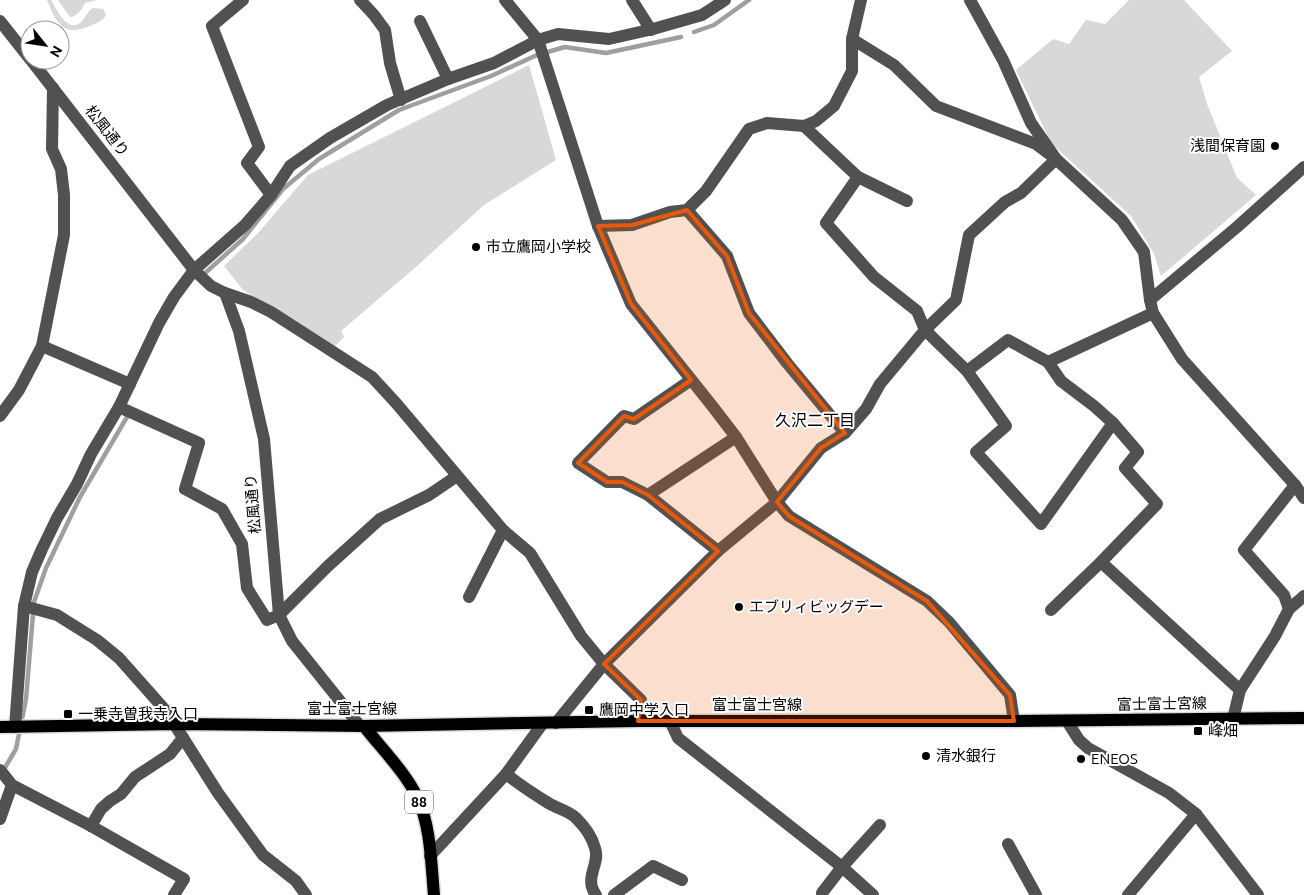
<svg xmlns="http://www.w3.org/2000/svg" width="1304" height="895" font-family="Ubuntu,'Noto Sans JP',sans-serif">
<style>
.green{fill:#d8d8d8}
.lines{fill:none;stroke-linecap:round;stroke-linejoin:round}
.stream{stroke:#9f9f9f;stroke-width:4.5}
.major-casing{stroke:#dbdbdb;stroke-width:15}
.minor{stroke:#515151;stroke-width:12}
.major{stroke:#000;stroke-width:12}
.marked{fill:#e8590c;fill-opacity:0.2;stroke:#e8590c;stroke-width:4;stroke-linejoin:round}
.poi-dot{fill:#000;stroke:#fff;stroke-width:2}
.labels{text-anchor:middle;stroke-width:4;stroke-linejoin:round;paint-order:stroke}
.shield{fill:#fff;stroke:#4c4c4c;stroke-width:1}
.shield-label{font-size:14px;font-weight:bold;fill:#000}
.street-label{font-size:15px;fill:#000;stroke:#fff}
.poi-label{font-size:15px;fill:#000;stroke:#fff;text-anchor:start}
.neighbourhood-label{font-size:16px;fill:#000;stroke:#fff}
</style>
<rect width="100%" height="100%" fill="#fff"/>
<g class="green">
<path d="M47 0H51C57 10 68 35 82 21 86 16 88 11 93 8L103 9 106 15C102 22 96 23 90 26 63 38 56 22 47 0Z"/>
<path d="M58 0H97L85 3C81 10 78 16 70 17Z"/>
<path d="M1129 0H1184L1232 51 1199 77 1207 104 1237 178 1256 195 1161 276 1154 254 1131 216 1051 143 1016 70 1053 39 1069 44 1086 20 1105 24Z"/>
<path d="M529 65 556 160 484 205 417 266 341 331 344 337 333 348 243 290 224 266 258 233 308 175Z"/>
</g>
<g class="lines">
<g class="stream">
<path d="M694 32 714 25 749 0"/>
<path d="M204 274 243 239 283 189 319 159 399 110 491 76 537 55 565 47 606 53 681 37"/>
<path d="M3 771 16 749 26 699 34 602 46 568 80 497 127 417"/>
</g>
<g class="major-casing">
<g id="major">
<path d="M364 726C380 747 406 773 417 797 431 826 431 863 434 895"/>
<path d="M0 727 174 724 364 726 638 721H1014L1304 718"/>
</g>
</g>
<g class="minor">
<path d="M243 0 212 26 259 147 247 163 271 195"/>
<path d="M360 0 374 15 385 30 390 63 401 100"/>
<path d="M505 0 538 40 598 226 631 304 713 407 736 437 777 502 789 516 927 601 949 622 1010 695 1014 721"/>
<path d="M632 0 651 30"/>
<path d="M970 0 1003 60 1031 123 1056 159 1122 220 1144 252 1150 300 1153 313 1182 359 1295 485 1304 498"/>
<path d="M0 21 30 59"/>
<path d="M420 21 448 79"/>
<path d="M31 60 194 270 211 286 225 293 239 331 264 439 279 615 292 641 360 726"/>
<path d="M804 126 858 177 907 201"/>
<path d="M858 177 826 223 874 277 917 311 925 330 967 371 1006 426 976 452 1041 524 1113 423"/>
<path d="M687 210 727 256 749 313 787 363 845 433"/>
<path d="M598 226 632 225 670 212 687 210 706 191 749 129 767 123 804 126 816 121 834 106 852 71V39L861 0"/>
<path d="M225 293 251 302 271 312 372 377 396 403 503 530 530 553 581 636 604 664 641 700 638 721"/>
<path d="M1150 300 1237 227 1304 167"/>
<path d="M42 346 130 384"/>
<path d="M1048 362 1153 313"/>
<path d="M967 371 1008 340 1048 362 1061 381 1094 406 1113 423 1138 452 1125 468 1157 504 1101 562 1051 610"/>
<path d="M691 380 634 419 624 416 578 463 607 482H622L648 495 718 551"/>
<path d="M119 407 199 443 185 489 222 509 242 544 247 588 267 620 279 615 328 566 380 519 429 495 457 476"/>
<path d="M0 416 19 390 42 346 64 235V195L61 169 52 149 53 88"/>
<path d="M648 495 736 437"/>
<path d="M1101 562 1240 690"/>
<path d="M469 597 503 530"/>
<path d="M24 606 57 615 97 640 119 658 166 711 218 793 263 855 296 881 306 895"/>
<path d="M1289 609 1304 596"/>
<path d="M1233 719 1240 690 1275 636 1289 609 1284 595 1244 550 1295 485"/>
<path d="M670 721 678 738 842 867 873 895"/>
<path d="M1067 721 1079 740 1088 748 1169 793 1196 814 1258 895"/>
<path d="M556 723 604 664 718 551 777 502 821 448 845 433 866 409 880 384 925 330 956 300 969 235 1005 202 1021 193 1056 159 1036 144 936 106 894 65 852 39"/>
<path d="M15 727 24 606 32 572 42 549 57 518 77 484 91 454 119 407 159 323 174 297 194 270 245 225 271 195 290 166 330 138 387 105 448 79 494 63 538 40 558 34 609 39 653 29 702 15 725 0"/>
<path d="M0 770 12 785 91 826 184 879 174 895"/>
<path d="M506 774C520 785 535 795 550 804 559 809 571 812 577 819 585 827 592 837 595 848 601 864 583 877 596 895"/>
<path d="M0 819 12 785"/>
<path d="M91 826 101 809 110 801 121 794 135 777 170 754 183 738"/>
<path d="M1008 844 1036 895"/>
<path d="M430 856 506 774 543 723"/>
<path d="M822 893 842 867 880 825"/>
<path d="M614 895 653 866 682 880"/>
<path d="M1128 895 1196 814"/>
</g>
<use href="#major" class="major"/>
</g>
<path class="marked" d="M687 210 727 256 749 313 845 433 821 448 777 502 789 516 927 601 1010 695 1014 721H638L641 700 604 664 718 551 648 495 622 482H607L578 463 624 416 634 419 691 380 631 304 598 226 632 225Z"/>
<g class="poi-dot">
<circle cx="1275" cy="146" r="5"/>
<circle cx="476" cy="247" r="5"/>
<circle cx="739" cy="607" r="5"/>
<rect x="584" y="705" width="10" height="10" rx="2.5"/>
<rect x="63" y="709" width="10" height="10" rx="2.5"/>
<rect x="1193" y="726" width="10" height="10" rx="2.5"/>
<circle cx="926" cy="756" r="5"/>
<circle cx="1081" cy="759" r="5"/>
</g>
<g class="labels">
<rect class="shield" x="405" y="790.5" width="28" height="23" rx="4"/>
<g class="shield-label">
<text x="419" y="807">88</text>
</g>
<g class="street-label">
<text transform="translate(107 131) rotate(52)" y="5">松風通り</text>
<text transform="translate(253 504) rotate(-95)" y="5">松風通り</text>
<text transform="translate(1162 704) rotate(-1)" y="5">富士富士宮線</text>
<text x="757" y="710">富士富士宮線</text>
<text x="352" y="714">富士富士宮線</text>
</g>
<g class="poi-label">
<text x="1265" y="151" text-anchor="end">浅間保育園</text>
<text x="486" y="252">市立鷹岡小学校</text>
<text x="749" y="612">エブリィビッグデー</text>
<text x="599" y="715">鷹岡中学入口</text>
<text x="78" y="719">一乗寺曽我寺入口</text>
<text x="1208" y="736">峰畑</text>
<text x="936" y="761">清水銀行</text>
<text x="1091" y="764">ENEOS</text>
</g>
<g class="neighbourhood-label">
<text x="815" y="426">久沢二丁目</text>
</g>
</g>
<g transform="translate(45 45) rotate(120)"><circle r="24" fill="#ffffff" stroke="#999999"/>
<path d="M0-4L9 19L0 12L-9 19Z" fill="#000000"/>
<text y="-8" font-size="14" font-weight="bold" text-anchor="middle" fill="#000000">N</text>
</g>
</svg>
